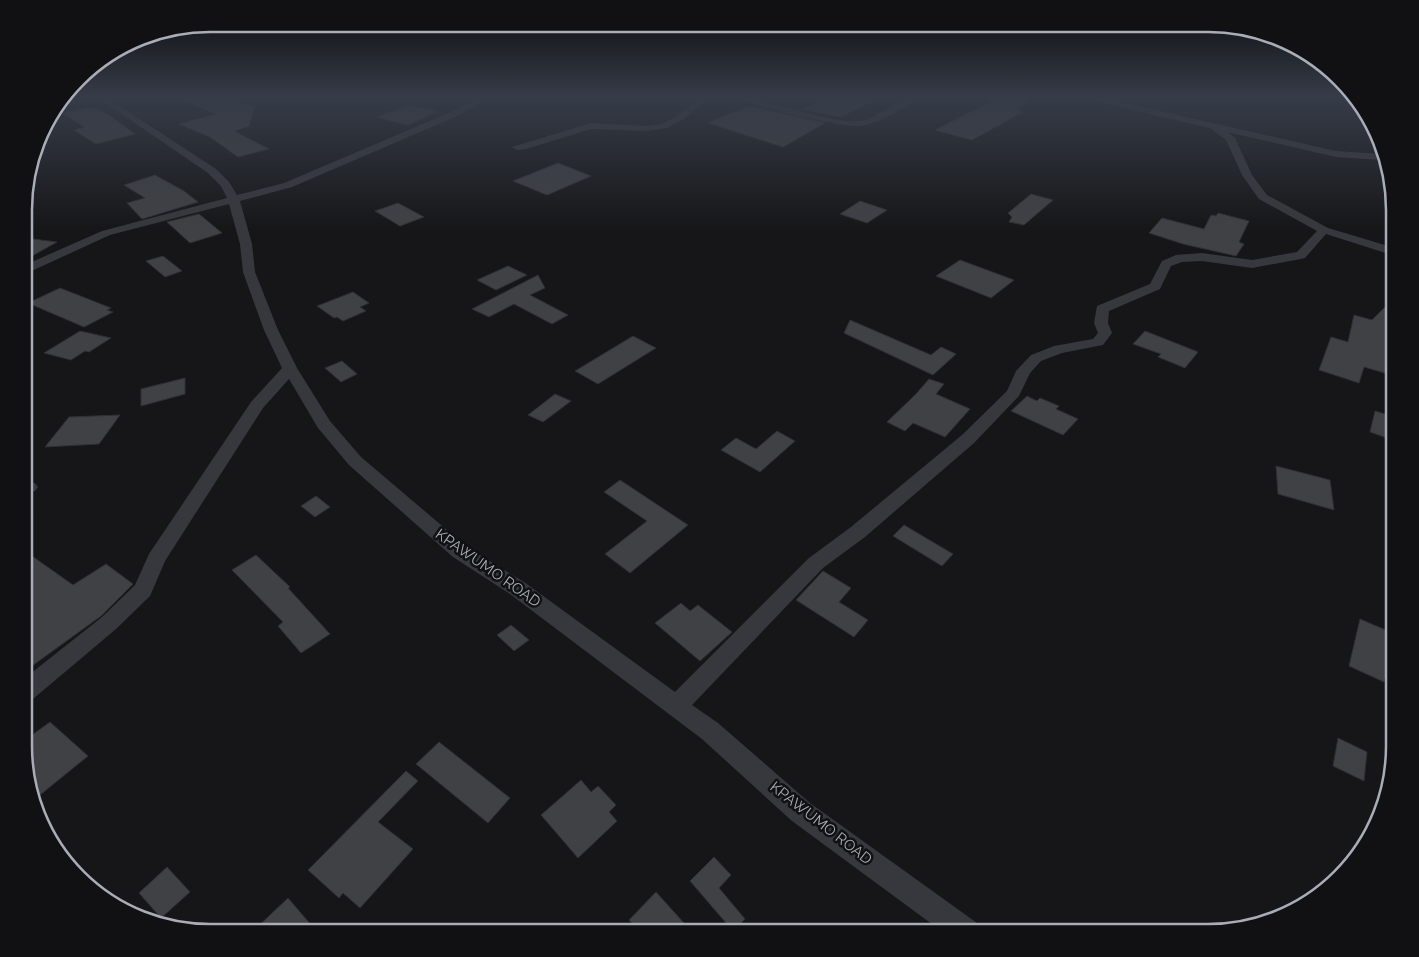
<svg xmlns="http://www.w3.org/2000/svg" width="1419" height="957" font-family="Raleway,sans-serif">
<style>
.building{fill:#404145;stroke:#303034}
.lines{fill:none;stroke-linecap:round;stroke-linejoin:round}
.street{fill:#37383d;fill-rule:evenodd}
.labels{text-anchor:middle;stroke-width:5;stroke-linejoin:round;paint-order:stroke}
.street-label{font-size:15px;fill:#a8adb8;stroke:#111113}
.rim{fill:none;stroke:#a8adb8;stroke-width:2.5}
</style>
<rect width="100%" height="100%" fill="#161618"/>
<g class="building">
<path d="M176 97H227L255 107 249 126 234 131 269 149 238 157 210 137 179 124 216 114Z"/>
<path d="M827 97 843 100H878L840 117 801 109Z"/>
<path d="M1000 97H1034L1017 110 1023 112 972 140 935 130Z"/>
<path d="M408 105 438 111 408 125 377 117Z"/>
<path d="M748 106 759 108 825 123 783 147 708 123Z"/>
<path d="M93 107 109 115 135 134 96 144 74 130 85 127 62 113Z"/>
<path d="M558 163 591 176 547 195 513 181Z"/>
<path d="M155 175 184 191 198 202 142 219 127 203 145 198 124 185Z"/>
<path d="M1031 194 1053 200 1024 225 1009 222 1012 217 1008 213Z"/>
<path d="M860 201 887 210 867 223 840 214Z"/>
<path d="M398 203 424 217 400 226 375 211Z"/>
<path d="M1218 213 1249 221 1239 242 1244 244 1236 256 1183 244 1149 233 1162 218 1204 229 1211 215 1216 216Z"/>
<path d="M199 214 222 233 190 243 167 222Z"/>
<path d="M25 238 57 242 25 260Z"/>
<path d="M163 256 182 271 165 277 146 261Z"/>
<path d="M960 260 1014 280 991 298 936 276Z"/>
<path d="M508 266 527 275 496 290 477 280Z"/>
<path d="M538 275 545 288 530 295 568 315 552 324 514 304 489 317 472 309Z"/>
<path d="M60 288 111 308 107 310 113 312 84 327 28 303Z"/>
<path d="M353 292 369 303 360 307 366 311 343 321 337 317 334 318 317 306Z"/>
<path d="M1395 297V376L1364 367 1359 383 1319 370 1331 337 1348 342 1354 315 1372 320Z"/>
<path d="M850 320 931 355 941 347 956 354 933 375 844 333Z"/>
<path d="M80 331 111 338 89 352 85 351 71 360 44 353Z"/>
<path d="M1145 331 1178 344 1198 352 1185 368 1158 357 1161 354 1133 344Z"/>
<path d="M633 336 656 348 598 384 575 371Z"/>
<path d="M342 361 357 374 341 382 325 368Z"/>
<path d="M185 378V394L141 406V389Z"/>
<path d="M929 379 944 384 936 394 970 409 945 437 913 423 905 431 887 422 916 394Z"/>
<path d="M555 394 571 401 543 422 528 415Z"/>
<path d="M1027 396 1037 401 1040 398 1059 406 1056 409 1078 419 1063 435 1011 411Z"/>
<path d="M1375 411 1392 416 1387 438 1370 432Z"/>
<path d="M120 415 99 444 45 447 69 417Z"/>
<path d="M777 431 795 441 760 472 721 450 736 438 756 449Z"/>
<path d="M1276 466 1330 480 1334 510 1278 494Z"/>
<path d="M620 480 688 525 630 573 605 554 647 521 604 492Z"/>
<path d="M316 496 330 507 315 517 301 506Z"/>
<path d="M904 525 953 554 942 566 893 536Z"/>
<path d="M25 551 73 585 106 564 133 584 101 616 25 671Z"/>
<path d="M256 555 290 587 288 588 330 634 301 653 278 626 283 622 232 570Z"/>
<path d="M823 571 851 588 839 602 868 620 854 637 796 600Z"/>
<path d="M681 603 690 611 698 605 732 632 700 661 655 623Z"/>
<path d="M1360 619 1395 634V682L1385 678 1384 682 1349 666Z"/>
<path d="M511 625 529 640 514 651 497 635Z"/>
<path d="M50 722 88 756 35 799 25 770V740Z"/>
<path d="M1338 738 1367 752 1364 781 1333 766Z"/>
<path d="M439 742 510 798 488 823 416 764Z"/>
<path d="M406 771 418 781 378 822 413 849 360 908 343 893 339 898 308 870Z"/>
<path d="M581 780 591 792 598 786 616 805 609 812 617 821 578 858 541 815Z"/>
<path d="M714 857 731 875 719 888 745 919 733 931 690 881Z"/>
<path d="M167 867 190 892 161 918 139 893Z"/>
<path d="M656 892 693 933H641L629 920Z"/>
<path d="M288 898 318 933H251Z"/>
</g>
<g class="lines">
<g class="street">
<path d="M97 97H106L216 169 229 182 237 195 284 183 451 112 481 97H491L457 116 292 187 240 201 252 244 255 272 278 330 297 368 330 421 361 457 467 547 524 582 675 692 809 558 851 527 962 435 1007 391 1016 371 1031 355 1054 346 1093 339 1098 333 1094 323 1097 306 1150 284 1162 261 1176 255 1202 253 1252 260 1297 252 1317 231 1259 199 1242 175 1226 140 1210 128 1089 100 1085 97H1099L1336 151 1381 154 1382 160 1336 157 1227 132 1235 138 1252 175 1267 195 1328 228 1395 248V256L1326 234 1305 258 1301 259 1252 268 1202 261 1182 262 1171 266 1160 289 1109 311 1108 323 1112 333 1103 345 1062 353 1041 361 1030 373 1019 396 974 443 865 537 823 568 692 705 718 723 810 803 977 923 981 933H944L792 821 702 739 510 594 453 557 349 465 318 428 289 379 263 408 165 561 150 596 116 629 33 699 25 702V678L102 617 135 585 149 554 251 402 282 368 264 330 243 272 240 244 229 204 110 235 25 274V265L102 231 227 198 221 186 208 173Z"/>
<path d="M700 97H709L684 119 667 128 646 131 591 129 526 149 517 150 512 147 591 123 646 126 662 124 677 116Z"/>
<path d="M736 97H749C774 103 836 124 859 121 881 118 897 95 919 97 908 108 877 123 862 126 848 129 746 105 736 97Z"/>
<path d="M25 481 35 483 38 487 35 491 25 493Z"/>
</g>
</g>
<linearGradient id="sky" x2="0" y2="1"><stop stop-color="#0c0c0d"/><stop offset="0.42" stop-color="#363c48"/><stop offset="1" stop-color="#363c48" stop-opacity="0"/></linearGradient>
<rect width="1419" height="231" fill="url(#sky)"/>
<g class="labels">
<g class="street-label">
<text transform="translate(488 568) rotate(35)" y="5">KPAWUMO ROAD</text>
<text transform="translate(821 823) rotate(38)" y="5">KPAWUMO ROAD</text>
</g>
</g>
<path d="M0 0H1419V957H0ZM210 32H1208A178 178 0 0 1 1386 210V746A178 178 0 0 1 1208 924H210A178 178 0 0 1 32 746V210A178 178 0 0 1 210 32Z" fill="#111113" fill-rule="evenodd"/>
<path class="rim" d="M210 32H1208A178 178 0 0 1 1386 210V746A178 178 0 0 1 1208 924H210A178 178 0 0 1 32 746V210A178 178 0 0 1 210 32Z"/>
</svg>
